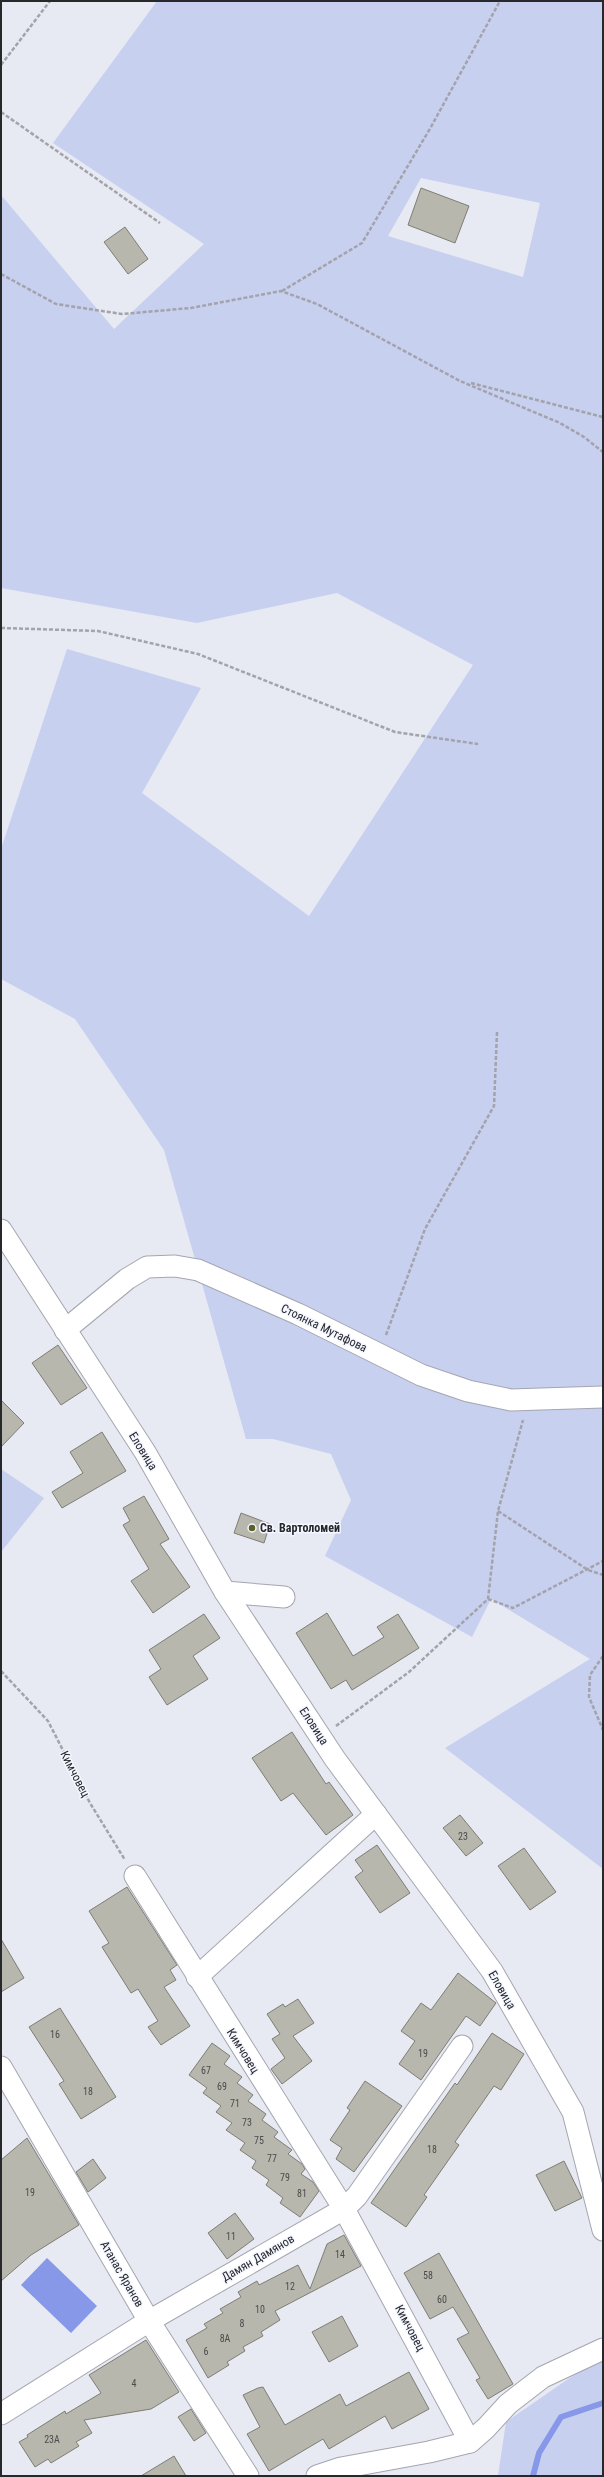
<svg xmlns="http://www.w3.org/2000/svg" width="604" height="2477" font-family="'Roboto Condensed',sans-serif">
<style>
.green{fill:#c8d0f0;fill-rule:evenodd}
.water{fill:#8898e8}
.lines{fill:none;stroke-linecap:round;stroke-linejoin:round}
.stream{stroke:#8898e8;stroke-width:6}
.building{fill:#b7b7ad;stroke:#7e7e74}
.minor-casing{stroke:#a4a6b0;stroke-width:23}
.path{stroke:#a2a3ab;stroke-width:2.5;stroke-dasharray:4 2;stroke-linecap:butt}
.minor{stroke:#fff;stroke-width:21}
.poi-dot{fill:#5f5e2b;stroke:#f4f7ff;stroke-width:1.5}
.labels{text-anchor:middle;stroke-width:3;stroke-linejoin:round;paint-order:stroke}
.number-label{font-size:10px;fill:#4b4c4c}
.street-label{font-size:12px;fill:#27282c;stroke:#f4f7ff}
.poi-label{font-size:12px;font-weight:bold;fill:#27282c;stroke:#f4f7ff;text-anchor:start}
</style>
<rect width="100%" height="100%" fill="#e7e9f3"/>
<g class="green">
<path d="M157 1H603V1869L445 1748 590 1659 491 1599 472 1637 325 1556 351 1500 331 1454 273 1439H246L164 1150 75 1019 1 979V849L67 649 201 688 142 793 309 916 473 665 337 593 197 623 1 588V195L114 329 204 244 53 143ZM421 178 540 203 523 277 388 236Z"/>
<path d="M1 1469 44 1498 1 1552Z"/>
<path d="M603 2355V2476H498L506 2422Z"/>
</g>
<path class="water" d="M47 2258 97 2306 71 2333 21 2285Z"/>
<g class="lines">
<path class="stream" d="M533 2476 539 2453 561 2417 603 2403"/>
</g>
<g class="building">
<path d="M421 188 469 206 455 243 408 225Z"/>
<path d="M125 227 148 259 128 274 104 242Z"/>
<path d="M58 1345 87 1388 61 1405 32 1363Z"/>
<path d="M1 1400 24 1423 1 1447Z"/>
<path d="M102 1432 126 1471 62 1508 52 1492 83 1473 70 1452Z"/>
<path d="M144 1496 169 1539 160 1544 190 1587 153 1613 131 1581 149 1569 123 1525 130 1521 123 1508Z"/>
<path d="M241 1513 270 1524 264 1543 234 1533Z"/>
<path d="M327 1613 353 1656 384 1637 377 1627 398 1614 419 1648 352 1690 346 1680 331 1689 296 1633Z"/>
<path d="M204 1614 220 1638 193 1656 208 1679 167 1705 149 1677 161 1669 149 1650Z"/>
<path d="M292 1732 326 1784 329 1782 353 1815 326 1835 293 1793 281 1801 252 1758Z"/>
<path d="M460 1815 483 1843 466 1856 443 1828Z"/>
<path d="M377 1845 410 1893 380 1913 355 1877 363 1871 355 1860Z"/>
<path d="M524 1848 556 1892 530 1910 498 1866Z"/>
<path d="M127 1887 177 1965 170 1970 176 1980 164 1987 190 2026 161 2045 148 2027 158 2021 138 1989 131 1993 102 1947 109 1943 89 1911Z"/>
<path d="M1 1939 24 1978 1 1992Z"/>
<path d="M458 1973 496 2003 480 2026 466 2016 421 2080 399 2064 415 2041 401 2031 421 2003 431 2010Z"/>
<path d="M298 1999 314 2023 293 2036 312 2061 282 2084 271 2069 285 2058 272 2039 280 2034 267 2014 283 2004 285 2007Z"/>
<path d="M60 2008 116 2097 81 2119 59 2084 64 2081 29 2027Z"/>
<path d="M492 2033 524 2054 501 2090 494 2086 455 2142 459 2145 424 2195 427 2197 406 2227 371 2203 455 2083 457 2085Z"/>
<path d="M212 2043 230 2056 224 2064 242 2077 237 2083 253 2095 248 2101 266 2114 262 2120 278 2132 274 2137 292 2150 288 2154 302 2164 305 2169 301 2174 313 2182 319 2191 300 2217 280 2203 283 2198 266 2185 269 2180 252 2168 256 2161 240 2150 245 2143 226 2130 232 2123 216 2112 221 2106 203 2093 207 2088 189 2075Z"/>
<path d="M365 2081 402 2106 354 2172 336 2159 342 2148 330 2140 350 2110 347 2108Z"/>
<path d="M27 2138 79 2225 31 2255 1 2281V2160Z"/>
<path d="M93 2159 106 2178 88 2192 76 2172Z"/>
<path d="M564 2161 582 2198 555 2211 536 2175Z"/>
<path d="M235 2213 254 2239 227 2259 208 2233Z"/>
<path d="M344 2235 361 2266 275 2311 280 2320 261 2332 263 2336 243 2347 245 2351 227 2362 229 2365 208 2378 186 2340 207 2328 204 2324 223 2313 220 2309 241 2297 238 2292 257 2281 259 2285 298 2265 310 2289 327 2244Z"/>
<path d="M439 2253 513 2384 488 2399 476 2380 480 2378 457 2339 469 2333 453 2307 430 2319 404 2273Z"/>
<path d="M342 2316 358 2346 329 2362 312 2332Z"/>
<path d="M146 2340 179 2392 151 2409 84 2420 92 2433 76 2442 79 2446 51 2463 48 2459 35 2467 19 2442 28 2437 27 2435 65 2411 66 2414 101 2393 89 2375Z"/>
<path d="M409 2372 429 2409 392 2429 385 2416 329 2449 323 2439 269 2471 247 2434 260 2427 243 2395 258 2388 263 2387 285 2425 340 2394 346 2406Z"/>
<path d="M191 2409 206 2433 194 2441 178 2417Z"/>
<path d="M174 2456 186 2476H141Z"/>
</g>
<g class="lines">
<g class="minor-casing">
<g id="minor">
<path d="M1 1230 145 1452 225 1592 335 1759 492 1971 573 2112 603 2230"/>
<path d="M65 1330 127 1279 147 1267 175 1266 198 1270 298 1314 421 1375 468 1391 511 1400 603 1397"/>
<path d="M225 1592 284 1597"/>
<path d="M135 1876 344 2209 470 2442"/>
<path d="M197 1977 376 1814"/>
<path d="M1 2067 149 2321 248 2476"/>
<path d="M1 2414 149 2321 344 2209 357 2196 462 2046"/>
<path d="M317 2476 341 2468 429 2452 470 2442 486 2428 508 2404 543 2377 603 2349"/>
</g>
</g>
<g class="path">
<path d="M1 65 50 1"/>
<path d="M1 112 160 223"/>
<path d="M1 274 56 304 122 314 191 308 281 291 317 304 460 381 560 423 584 437 603 452"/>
<path d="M282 291 362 243 431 127 500 1"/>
<path d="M471 383 603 417"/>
<path d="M1 628 98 631 198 654 395 732 478 744"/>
<path d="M386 1335 425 1229 494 1106 497 1032"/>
<path d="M498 1511 588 1570 603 1575"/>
<path d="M488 1599 513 1608 603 1561"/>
<path d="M603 1656 590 1675 589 1697 603 1730"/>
<path d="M1 1671 48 1721 90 1803 125 1860"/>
<path d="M336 1726 409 1672 488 1599 498 1511 523 1420"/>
</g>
<use href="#minor" class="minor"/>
</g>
<circle class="poi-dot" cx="252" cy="1528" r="4"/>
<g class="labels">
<g class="number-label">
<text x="463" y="1840">23</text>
<text x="55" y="2038">16</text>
<text x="423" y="2057">19</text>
<text x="206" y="2074">67</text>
<text x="222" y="2090">69</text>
<text x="88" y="2095">18</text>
<text x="235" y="2107">71</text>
<text x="247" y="2126">73</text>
<text x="259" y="2144">75</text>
<text x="432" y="2153">18</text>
<text x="272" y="2162">77</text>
<text x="285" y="2181">79</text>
<text x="30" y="2196">19</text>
<text x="302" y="2197">81</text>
<text x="231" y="2240">11</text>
<text x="340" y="2258">14</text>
<text x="428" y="2279">58</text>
<text x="290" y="2290">12</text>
<text x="442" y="2303">60</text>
<text x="260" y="2313">10</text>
<text x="242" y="2327">8</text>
<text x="225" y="2342">8А</text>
<text x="206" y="2355">6</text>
<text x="134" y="2387">4</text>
<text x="52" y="2443">23А</text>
</g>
<g class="street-label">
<text transform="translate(324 1328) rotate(26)" y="4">Стоянка Мутафова</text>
<text transform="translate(143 1451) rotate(58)" y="4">Еловица</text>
<text transform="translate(314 1726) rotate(57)" y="4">Еловица</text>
<text transform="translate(75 1774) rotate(63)" y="4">Кимчовец</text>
<text transform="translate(502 1990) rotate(60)" y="4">Еловица</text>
<text transform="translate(243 2051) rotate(58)" y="4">Кимчовец</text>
<text transform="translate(258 2258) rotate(-30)" y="4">Дамян Дамянов</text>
<text transform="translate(122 2274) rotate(60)" y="4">Атанас Яранов</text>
<text transform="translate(410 2328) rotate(62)" y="4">Кимчовец</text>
</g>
<g class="poi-label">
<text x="260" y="1532">Св. Вартоломей</text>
</g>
</g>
<rect width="604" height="2477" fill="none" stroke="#27282c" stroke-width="4"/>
</svg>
